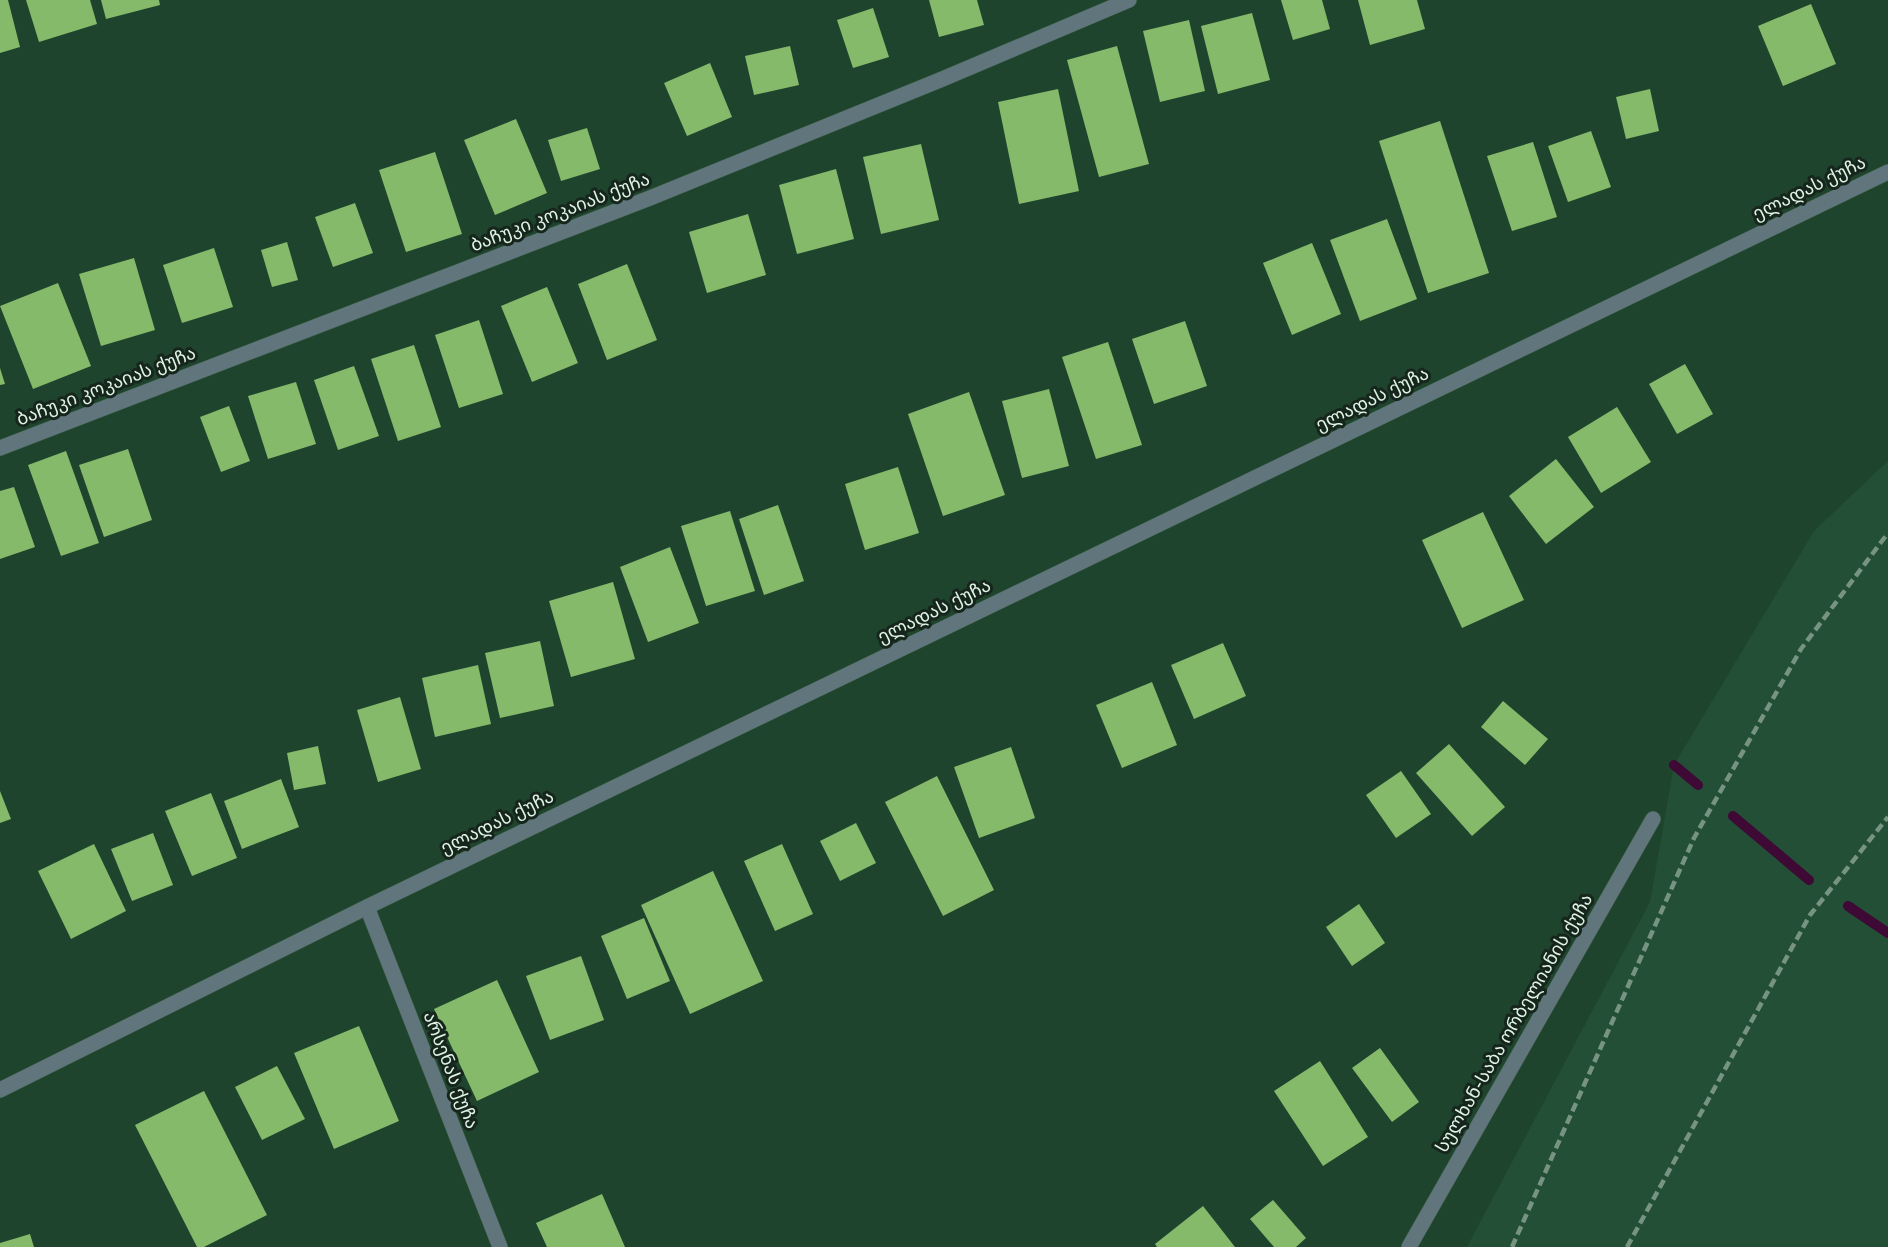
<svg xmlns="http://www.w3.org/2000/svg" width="1888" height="1247" font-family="'Varela Round','Noto Sans Georgian',sans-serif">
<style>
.built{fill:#224f36}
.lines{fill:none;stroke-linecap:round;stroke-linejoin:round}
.stream{stroke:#3e0935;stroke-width:10}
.building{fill:#85ba6a}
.street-casing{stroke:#3e604b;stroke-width:16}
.street{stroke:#61767c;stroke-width:15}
.rail{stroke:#769481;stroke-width:4.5;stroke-dasharray:9 4.5;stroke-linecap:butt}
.labels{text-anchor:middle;stroke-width:6;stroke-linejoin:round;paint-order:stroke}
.street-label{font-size:18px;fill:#dff4e6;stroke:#16261c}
</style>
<rect width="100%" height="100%" fill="#1f442e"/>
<path class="built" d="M1888 461V1247H1467L1650 902 1674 765 1814 531Z"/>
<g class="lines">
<g class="stream">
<path d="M1674 765 1698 785"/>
<path d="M1733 816 1809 880"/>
<path d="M1848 906 1888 933"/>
</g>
</g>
<g class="building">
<path d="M0 0H8L20 47 0 53Z"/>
<path d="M26 0H90L97 24 39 42Z"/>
<path d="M101 0H159L160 5 106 19Z"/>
<path d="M929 0H977L984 25 939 37Z"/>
<path d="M1281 0H1322L1330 29 1293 40Z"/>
<path d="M1358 0H1417L1425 29 1370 45Z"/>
<path d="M1811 4 1836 64 1783 86 1758 26Z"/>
<path d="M873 8 889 57 853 68 837 20Z"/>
<path d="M1252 13 1270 80 1218 94 1201 26Z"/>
<path d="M1189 20 1205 91 1160 102 1143 31Z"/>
<path d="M790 46 799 85 754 95 745 56Z"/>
<path d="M1117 46 1149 164 1099 177 1067 60Z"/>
<path d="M710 63 732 117 687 136 664 83Z"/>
<path d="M1058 89 1079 191 1019 204 998 102Z"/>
<path d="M1650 89 1659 131 1626 139 1616 97Z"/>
<path d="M516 119 547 193 495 215 464 140Z"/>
<path d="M1440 121 1489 273 1428 293 1379 141Z"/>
<path d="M587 128 600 169 561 181 548 140Z"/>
<path d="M1591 131 1611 187 1568 202 1548 146Z"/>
<path d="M1533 142 1557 217 1512 231 1487 156Z"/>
<path d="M921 144 939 220 881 234 863 157Z"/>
<path d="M435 152 462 234 406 252 379 170Z"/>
<path d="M836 169 854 239 797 254 779 185Z"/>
<path d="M355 203 373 253 333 267 315 217Z"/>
<path d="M748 214 766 275 707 293 689 232Z"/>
<path d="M1387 219 1417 299 1360 321 1330 240Z"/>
<path d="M287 242 298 280 272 287 261 250Z"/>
<path d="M1312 243 1341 314 1292 335 1263 263Z"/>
<path d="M214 248 233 307 182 323 163 265Z"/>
<path d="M134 258 155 330 101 346 79 274Z"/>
<path d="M627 264 657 340 607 360 578 284Z"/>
<path d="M58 283 91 366 33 389 0 306Z"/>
<path d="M547 287 578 363 532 382 501 306Z"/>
<path d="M479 320 503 394 459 408 435 335Z"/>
<path d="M1185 321 1207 386 1154 404 1132 339Z"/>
<path d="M1108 342 1142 445 1096 459 1062 357Z"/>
<path d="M414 345 441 427 398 441 371 359Z"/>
<path d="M1685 364 1713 414 1677 434 1649 384Z"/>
<path d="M354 366 379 436 338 450 314 380Z"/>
<path d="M0 368 5 384 0 385Z"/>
<path d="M296 382 316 444 268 459 248 396Z"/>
<path d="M1049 389 1069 466 1022 478 1002 401Z"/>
<path d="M969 392 1005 495 943 516 908 414Z"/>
<path d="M229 406 250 461 221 472 200 417Z"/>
<path d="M1617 407 1651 462 1601 493 1568 437Z"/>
<path d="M128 449 152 520 104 537 79 465Z"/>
<path d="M66 451 99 543 61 556 28 465Z"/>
<path d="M1556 459 1594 507 1546 544 1509 496Z"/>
<path d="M898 467 919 533 865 550 845 484Z"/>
<path d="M14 487 35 547 0 559V491Z"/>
<path d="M778 505 804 581 764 595 739 519Z"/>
<path d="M730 511 755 591 706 606 681 526Z"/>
<path d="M1483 512 1524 600 1462 628 1422 540Z"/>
<path d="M670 547 699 623 648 642 620 567Z"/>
<path d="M613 582 635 659 571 677 549 601Z"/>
<path d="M540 641 554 706 500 718 485 653Z"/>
<path d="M1223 643 1246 696 1194 719 1171 665Z"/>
<path d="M478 665 491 724 435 737 422 678Z"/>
<path d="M1152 682 1177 745 1122 768 1096 705Z"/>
<path d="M400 697 421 769 378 782 357 710Z"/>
<path d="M1503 701 1548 739 1525 765 1481 727Z"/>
<path d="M1449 744 1505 807 1472 836 1416 773Z"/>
<path d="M318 746 326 784 294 790 287 753Z"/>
<path d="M1011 747 1035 818 979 838 954 767Z"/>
<path d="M1401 771 1431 814 1396 838 1366 795Z"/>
<path d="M937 776 994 890 943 916 885 802Z"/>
<path d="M281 779 299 827 242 849 224 801Z"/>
<path d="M0 791 11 819 0 823Z"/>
<path d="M211 793 237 858 192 876 165 811Z"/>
<path d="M856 823 876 863 840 881 820 841Z"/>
<path d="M153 833 173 885 132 901 111 849Z"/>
<path d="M94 844 126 911 71 939 38 871Z"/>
<path d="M782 844 813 914 775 931 744 861Z"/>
<path d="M713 871 763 981 690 1014 641 905Z"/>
<path d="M1359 904 1385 943 1352 966 1326 927Z"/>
<path d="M644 918 670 981 627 999 601 936Z"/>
<path d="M581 956 604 1020 550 1040 526 976Z"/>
<path d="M497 980 539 1072 477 1101 434 1009Z"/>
<path d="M359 1026 399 1121 334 1149 294 1053Z"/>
<path d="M1380 1048 1419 1102 1392 1122 1352 1068Z"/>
<path d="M1320 1061 1368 1137 1323 1166 1274 1091Z"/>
<path d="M277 1066 305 1119 262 1140 235 1087Z"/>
<path d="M204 1091 267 1215 204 1247H197L135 1125Z"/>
<path d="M602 1194 625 1247H547L536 1223Z"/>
<path d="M1273 1200 1306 1238 1296 1247H1274L1250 1219Z"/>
<path d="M1203 1206 1235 1247H1157L1155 1244Z"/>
<path d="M30 1234 34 1247H0V1243Z"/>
</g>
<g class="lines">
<g class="street-casing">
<g id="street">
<path d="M0 448 650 198 940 80 1129 0"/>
<path d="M367 907 500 1247"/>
<path d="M0 1090 367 907 1888 172"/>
<path d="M1409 1247 1653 819"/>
</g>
</g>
<use href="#street" class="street"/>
<g class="rail">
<path d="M1512 1247 1694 838 1801 649 1888 533"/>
<path d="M1627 1247 1810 915 1888 817"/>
</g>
</g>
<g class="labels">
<g class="street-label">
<text transform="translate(1809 188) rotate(-26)" y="6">ელადას ქუჩა</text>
<text transform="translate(560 212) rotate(-21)" y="6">ბაჩუკი კოკაიას ქუჩა</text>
<text transform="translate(106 386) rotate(-21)" y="6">ბაჩუკი კოკაიას ქუჩა</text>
<text transform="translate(1372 399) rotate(-26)" y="6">ელადას ქუჩა</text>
<text transform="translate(934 611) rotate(-26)" y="6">ელადას ქუჩა</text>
<text transform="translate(497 822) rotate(-26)" y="6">ელადას ქუჩა</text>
<text transform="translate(1514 1023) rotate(-60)" y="6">სულხან-საბა ორბელიანის ქუჩა</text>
<text transform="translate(451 1070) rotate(69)" y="6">არსენას ქუჩა</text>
</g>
</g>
</svg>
